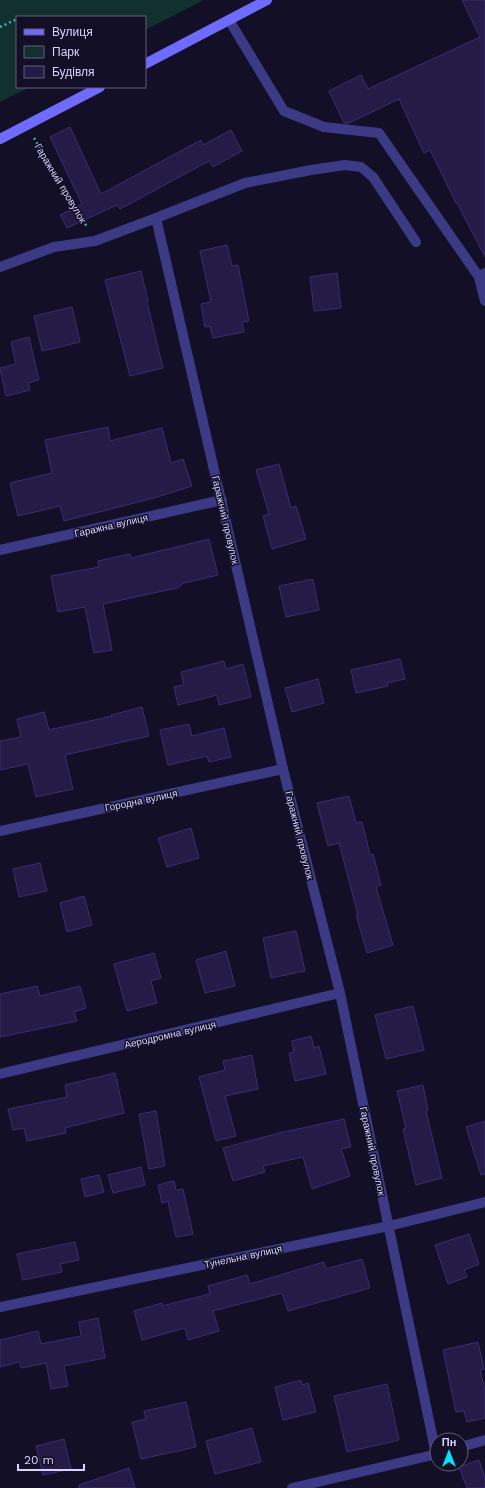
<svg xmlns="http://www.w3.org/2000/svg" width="485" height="1488" font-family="'Work Sans',sans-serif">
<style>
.green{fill:#12302f}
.building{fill:#241b47;stroke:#3b2d73}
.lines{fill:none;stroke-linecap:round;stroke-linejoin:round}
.path{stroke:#2fb8b0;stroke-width:2.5;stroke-dasharray:2 3;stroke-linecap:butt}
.lane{stroke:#3d3a85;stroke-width:10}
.street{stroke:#3d3a85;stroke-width:10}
.secondary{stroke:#6f6bff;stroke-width:10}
.labels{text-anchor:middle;stroke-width:3;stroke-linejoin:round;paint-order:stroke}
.street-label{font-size:10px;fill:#d9d4ff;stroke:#130f26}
</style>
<rect width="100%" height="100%" fill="#130f26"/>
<path class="green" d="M0 0H204L145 30V17H17V87H30L0 102Z"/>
<g class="building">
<path d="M462 0H485V257L457 203H456L430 150 424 153 399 99 349 123H344L329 91 361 75 368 89 480 37Z"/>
<path d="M70 127 101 194 201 140 203 145 231 130 242 151 213 167 209 161 120 209 117 205 67 228 60 215 82 204 50 137Z"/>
<path d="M227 245 232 266 238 265 249 321 242 322 244 332 213 338 210 326 205 327 201 304 211 302 200 251Z"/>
<path d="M141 271 148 301 147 302 163 368 130 376 105 280Z"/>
<path d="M337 273 341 308 314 311 310 277Z"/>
<path d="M72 307 80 342 42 351 34 316Z"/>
<path d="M29 337 39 380 28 383 30 390 6 396 0 368 16 364 11 342Z"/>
<path d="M108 427 110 441 162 428 171 463 183 459 192 486 154 498 64 521 60 506 18 516 10 483 52 473 45 440Z"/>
<path d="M279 464 291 508 296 506 306 539 272 549 263 516 269 514 256 470Z"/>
<path d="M209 539 218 575 184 583 177 588 103 604 112 650 94 653 85 607 58 612 51 576 99 567 98 561 130 554 131 558Z"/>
<path d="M313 579 319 610 286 617 279 586Z"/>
<path d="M400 659 405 679 387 683 388 686 356 693 351 670Z"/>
<path d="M224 661 226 669 243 664 251 697 219 705 217 695 178 705 174 687 184 685 181 672Z"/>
<path d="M318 679 324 703 292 712 285 688Z"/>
<path d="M142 707 149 736 65 755 73 789 36 797 28 764 0 770V741L21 737 17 719 44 712 49 730 112 716 111 715Z"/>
<path d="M189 724 192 736 224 728 231 757 209 762 207 756 168 765 160 730Z"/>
<path d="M349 796 356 823 362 822 370 855 373 854 381 885 376 887 393 945 367 953 356 915H358L339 843 328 846 317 803Z"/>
<path d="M191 828 199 858 167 867 158 838Z"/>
<path d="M40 863 47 891 19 897 13 869Z"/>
<path d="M84 896 92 925 67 932 60 903Z"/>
<path d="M296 931 305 971 271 978 263 938Z"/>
<path d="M226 951 235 986 205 993 196 960Z"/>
<path d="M154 953 161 978 151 981 157 1003 127 1011 114 964Z"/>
<path d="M37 986 40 996 80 986 86 1008 74 1012 77 1021 0 1037V994Z"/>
<path d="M413 1006 424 1050 386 1059 375 1015Z"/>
<path d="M311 1036 314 1048 319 1046 326 1074 295 1081 289 1053 294 1052 292 1041Z"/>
<path d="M252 1055 258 1089 225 1096 236 1136 216 1141 199 1077 225 1070 223 1061Z"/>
<path d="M115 1073 124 1113 65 1128 66 1133 27 1141 24 1128 13 1130 8 1109 67 1097 65 1085Z"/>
<path d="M423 1085 428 1110 426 1111 442 1178 416 1185 403 1129 406 1128 397 1091Z"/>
<path d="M156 1111 165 1166 149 1169 139 1114Z"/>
<path d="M344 1119 351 1147 341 1149 350 1176 312 1189 303 1157 263 1166 265 1172 233 1181 223 1148 279 1133Z"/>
<path d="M485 1121V1174L481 1175 466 1127Z"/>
<path d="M141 1167 145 1185 113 1193 108 1175Z"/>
<path d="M99 1175 104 1192 85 1197 81 1179Z"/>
<path d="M174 1181 176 1190 183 1189 193 1234 176 1237 168 1201 162 1203 158 1185Z"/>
<path d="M469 1234 479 1264 464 1270 467 1277 448 1284 435 1245Z"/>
<path d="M75 1242 79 1260 60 1264 62 1272 23 1280 17 1254Z"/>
<path d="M362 1259 370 1288 288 1311 282 1293 213 1311 219 1331 188 1340 185 1328 142 1340 134 1311 162 1303V1306L210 1294 208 1286 247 1275 250 1284 324 1262 326 1269Z"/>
<path d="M98 1318 105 1358 64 1366 68 1386 51 1389 46 1363 21 1368 20 1362 0 1367V1340L38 1331 41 1344 81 1336 79 1322Z"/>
<path d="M478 1342 484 1369 480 1370 485 1390V1418L467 1422 464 1411 456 1412 443 1350Z"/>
<path d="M301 1380 302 1385 308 1383 316 1412 283 1420 275 1387Z"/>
<path d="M387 1384 399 1440 347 1452 334 1396Z"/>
<path d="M186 1402 196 1447 141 1459 132 1422 146 1419 144 1411Z"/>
<path d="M252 1428 261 1462 215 1474 206 1441Z"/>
<path d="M64 1439 71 1469 43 1475 36 1446Z"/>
<path d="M479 1460 485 1477V1488H467L459 1467Z"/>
<path d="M129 1468 135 1488H79V1485Z"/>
</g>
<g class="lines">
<g class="path">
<path d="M0 27 17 19"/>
<path d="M34 138 87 227"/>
</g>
<g class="lane">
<path d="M229 20 284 111 324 127 379 133 479 277 485 273"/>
<path d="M156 218 245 183 311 170 345 165 361 167 373 177 416 242"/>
<path d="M479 277 485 301"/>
</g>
<g class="street">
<path d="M0 267 54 247 95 241 156 218 283 769 340 993 436 1454"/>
<path d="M0 550 222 500"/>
<path d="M0 831 283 769"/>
<path d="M0 1074 340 993"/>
<path d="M0 1307 389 1226 485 1202"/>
<path d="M461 1447 485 1440"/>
<path d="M292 1488 437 1454"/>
</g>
<g class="secondary">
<path d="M145 64 267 0"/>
<path d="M0 139 100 87"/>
</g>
</g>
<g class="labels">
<g class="street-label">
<text transform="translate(61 183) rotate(59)" y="4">Гаражний провулок</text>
<text transform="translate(226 520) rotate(77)" y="4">Гаражний провулок</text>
<text transform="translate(111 525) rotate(-13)" y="4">Гаражна вулиця</text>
<text transform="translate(141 800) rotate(-12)" y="4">Городна вулиця</text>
<text transform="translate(300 835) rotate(76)" y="4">Гаражний провулок</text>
<text transform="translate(170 1034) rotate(-13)" y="4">Аеродромна вулиця</text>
<text transform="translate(373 1151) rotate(78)" y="4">Гаражний провулок</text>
<text transform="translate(243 1256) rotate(-12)" y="4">Тунельна вулиця</text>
</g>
</g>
<rect x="16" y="16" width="130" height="72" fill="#130f26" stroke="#625e7d"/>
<rect x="24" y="29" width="20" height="6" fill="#6f6bff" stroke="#625e7d"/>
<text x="52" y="36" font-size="12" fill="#d9d4ff">Вулиця</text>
<rect x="24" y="46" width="20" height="12" fill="#12302f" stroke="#625e7d"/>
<text x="52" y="56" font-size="12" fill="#d9d4ff">Парк</text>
<rect x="24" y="66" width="20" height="12" fill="#241b47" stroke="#625e7d"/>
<text x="52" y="76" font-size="12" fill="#d9d4ff">Будівля</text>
<g transform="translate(449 1452)"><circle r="19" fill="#130f26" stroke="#625e7d"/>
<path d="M0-3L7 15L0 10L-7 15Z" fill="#00e5ff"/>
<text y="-6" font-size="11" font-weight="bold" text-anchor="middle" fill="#d9d4ff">Пн</text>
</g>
<path d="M18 1464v6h66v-6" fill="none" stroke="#d9d4ff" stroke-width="2"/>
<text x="24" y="1464" font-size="12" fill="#d9d4ff" stroke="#130f26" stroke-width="3" paint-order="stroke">20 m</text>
</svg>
